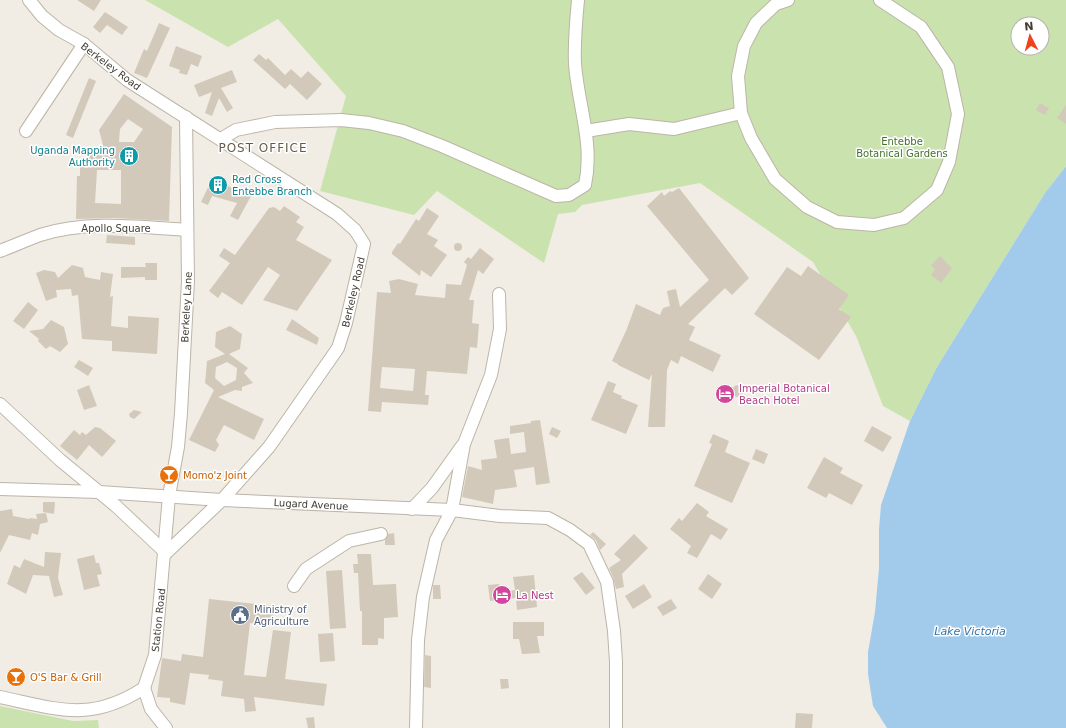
<svg xmlns="http://www.w3.org/2000/svg" width="1066" height="728" font-family="'DejaVu Sans',sans-serif">
<style>
.green{fill:#cae3ae;fill-rule:evenodd}
.water{fill:#a2cbeb}
.building{fill:#d2c9ba;fill-rule:evenodd}
.lines{fill:none;stroke-linecap:round;stroke-linejoin:round}
.minor-casing{stroke:#bcb5a7;stroke-width:14}
.minor{stroke:#fff;stroke-width:12}
.labels{text-anchor:middle;stroke-width:3;stroke-linejoin:round;paint-order:stroke}
.street-label{font-size:10px;fill:#423d34;stroke:#fff}
.park-label{font-size:10px;fill:#43702b;stroke:#fff}
.culture-label{font-size:10px;fill:#0d838f;stroke:#fff;text-anchor:end}
.hotel-label{font-size:10px;fill:#b23c85;stroke:#fff;text-anchor:start}
.food-label{font-size:10px;fill:#c56008;stroke:#fff;text-anchor:start}
.service-label{font-size:10px;fill:#4e5e75;stroke:#fff;text-anchor:start}
.water-label{font-size:11px;font-style:italic;fill:#3473a8;stroke:#fff}
.quarter-label{font-size:12px;letter-spacing:1px;fill:#655b4c;stroke:#fff}
</style>
<rect width="100%" height="100%" fill="#f1ede4"/>
<g class="green">
<path d="M145 0H1066V166L1045 193 937 367 910 421 883 406 856 336 813 262 700 183 582 205 575 212 558 214 544 263 437 191 414 215 320 191 346 96 278 19 228 47ZM1018 24H1042V48H1018Z"/>
<path d="M0 706 73 721 98 720 99 728H0Z"/>
</g>
<path class="water" d="M1066 166V728H887L873 706 868 674V652L875 612 879 568V529L881 505 910 421 937 367 1045 193Z"/>
<g class="building">
<path d="M77 0H101L94 11Z"/>
<path d="M105 12 128 27 122 35 107 25 100 33 93 27Z"/>
<path d="M159 23 170 28 147 78 134 73 144 49 147 51Z"/>
<path d="M176 46 202 56 198 67 191 64 187 75 179 73 180 70 169 66Z"/>
<path d="M259 54 266 60 268 58 285 75 291 69 301 78 308 71 322 84 307 100 290 84 285 89 253 60Z"/>
<path d="M232 70 237 82 221 88 233 108 227 112 219 98 212 116 205 113 212 92 199 97 194 85Z"/>
<path d="M89 78 96 81 73 138 66 135Z"/>
<path d="M124 94 172 127 169 221 114 218 76 219 77 176H80V164L87 165V149H104L99 130ZM128 119 143 129 134 142H119L120 129ZM97 170H121V204L95 203Z"/>
<path d="M1040 103 1049 108 1045 115 1036 110Z"/>
<path d="M1066 105V124L1057 118Z"/>
<path d="M212 179 251 196 238 220 230 216 237 203 212 196 208 205 201 202Z"/>
<path d="M679 188 749 278 732 295 725 288 688 324 695 327 689 340 721 355 713 372 681 356 678 364 671 360 667 370 665 427H648L652 374 649 380 618 365V364L612 361 626 331 636 304 660 315 663 308 670 306 667 291 676 289 680 307 709 280 647 206 662 192 664 196 670 191 672 192Z"/>
<path d="M284 206 300 217 296 222 304 227 296 240 332 260 297 311 263 300 280 275 268 267 242 305 222 292 218 298 209 291 230 263 219 256 224 248 235 255 269 208 274 207 280 211Z"/>
<path d="M427 208 439 216 427 234 438 240 434 246 447 255 431 277 421 270 420 276 392 254V252L398 243 400 244 416 219 419 221Z"/>
<path d="M107 235 135 237V245L106 243Z"/>
<circle cx="458" cy="247" r="4"/>
<path d="M480 248 494 259 483 274 478 270 469 300H474L472 323 479 324 477 348 470 347 467 374 427 371 425 395H429L428 405 382 402 381 412 368 411 377 292 391 293 389 281 399 279 418 284 415 295 445 298 446 284 461 285 467 265 464 262 468 257 471 259ZM382 367 415 369 413 391 380 388Z"/>
<path d="M940 256 952 268 941 283 931 275 935 270 931 265Z"/>
<path d="M145 263H157V280H145V277L121 278V267H146Z"/>
<path d="M72 265 83 268 85 277 100 280 101 272 113 274 110 297 113 296 111 326 128 328V316L159 318 157 354 112 351V341L82 339 78 295 72 296 71 289 56 290 57 297 46 301 36 273 44 270 55 272 58 278Z"/>
<path d="M808 266 849 295 839 309 851 317 819 360 754 314 787 267 801 276Z"/>
<path d="M28 302 38 310 24 329 13 321Z"/>
<path d="M292 319 319 338 317 345 286 330Z"/>
<path d="M51 320 64 327 68 344 60 352 50 346 46 349 38 341 39 339 29 331 43 329Z"/>
<path d="M230 326 242 334 240 349 229 354 248 368 244 373 253 383 242 387V391L235 390 218 397 264 419 254 440 224 425 216 440 219 445 215 452 189 440 214 390 205 383 207 361 225 354 215 347 216 332ZM227 362 237 368 236 380 224 386 215 378 216 367Z"/>
<path d="M79 360 93 368 88 376 74 367Z"/>
<path d="M608 381 616 384 613 392 622 396 621 398 638 405 626 434 591 420Z"/>
<circle cx="738" cy="391" r="6"/>
<path d="M89 385 97 406 84 410 77 390Z"/>
<path d="M134 410 142 412 134 419 130 417 129 414Z"/>
<path d="M540 420 550 483 536 485 534 467 514 470 517 487 495 490 493 504 462 497 468 466 482 470 481 460 497 458 494 440 509 438 511 454 526 452 524 432 510 434V426L531 423V421Z"/>
<path d="M872 426 892 437 883 452 864 441Z"/>
<path d="M95 427 100 428 116 441 102 457 89 445 77 460 60 446 74 430 80 435 82 432 86 435Z"/>
<path d="M552 427 561 431 557 438 549 434Z"/>
<path d="M713 434 729 441 725 452 750 463 732 503 694 486 712 444 709 443Z"/>
<path d="M756 449 768 454 764 464 752 459Z"/>
<path d="M824 457 843 468 840 473 863 485 852 505 829 493 826 498 807 488Z"/>
<path d="M43 502H55L54 514 43 512Z"/>
<path d="M697 503 709 512 706 516 728 529 721 540 711 534 697 558 687 553 691 546 670 529 679 518 682 521Z"/>
<path d="M12 509 13 516 29 519 30 518 37 519 36 514 46 513 48 522 40 524 38 535 32 533 30 540 9 535 0 553V511Z"/>
<path d="M593 532 606 544 600 550 596 540 590 535Z"/>
<path d="M394 533 395 545H385V540L388 534Z"/>
<path d="M634 534 648 548 622 574 624 587 616 589 613 577 609 568 621 560 614 554Z"/>
<path d="M45 552 61 553 58 578 63 595 54 597 49 576 33 575 26 594 7 584 14 565 20 568 24 559 44 567Z"/>
<path d="M357 554H371L373 585 396 584 398 617 384 618V639L378 638V645H362V611H360L358 573H354L353 564H358Z"/>
<path d="M94 555 96 563H99L102 574 97 575 100 586 84 590 77 559Z"/>
<path d="M342 570 346 628 330 629 326 571Z"/>
<path d="M582 572 595 588 586 595 573 578Z"/>
<path d="M708 574 722 584 712 599 698 589Z"/>
<path d="M534 575 537 607 517 610 516 598 490 601 488 585 499 584 501 592 515 590 513 577Z"/>
<path d="M644 584 652 597 633 609 625 596Z"/>
<path d="M433 585H440L441 599H433Z"/>
<path d="M209 599 275 606 272 626 250 623 244 675 266 677 273 630 291 632 285 679 327 684 324 706 254 697 256 711 245 712 244 699 221 696 223 681 208 679 209 675 190 673 185 705 170 702V698L157 697 162 658 181 661 182 654 203 657Z"/>
<path d="M671 599 677 608 663 616 657 607Z"/>
<path d="M513 622H544V636H537L540 653 522 654 519 639H513Z"/>
<path d="M333 633 335 661 320 662 318 634Z"/>
<path d="M425 655 431 656V688L424 687Z"/>
<path d="M500 679H508L509 688 501 689Z"/>
<path d="M796 713 813 714 812 728H795Z"/>
<path d="M314 717 315 728H308L306 718Z"/>
</g>
<g class="lines">
<g class="minor-casing">
<g id="minor">
<path d="M29 0 42 16 59 30 84 44 127 80 337 214 355 230 364 244 346 323 338 348 269 447 222 500 164 555"/>
<path d="M788 0 776 4 756 23 744 46 738 76 741 113 751 138 775 179 807 207 837 222 874 225 904 218 937 190 949 162 958 114 948 67 921 27 880 0"/>
<path d="M26 131 84 44"/>
<path d="M586 131 629 124 674 129 741 113"/>
<path d="M221 139 236 130 275 122 341 120 369 123 403 131 442 146 556 196 569 195 585 185C594 143 578 105 575 64 574 43 576 21 578 0"/>
<path d="M0 251C13 246 27 240 40 235 87 220 140 227 187 230"/>
<path d="M0 404 60 460 116 506 164 551"/>
<path d="M0 489 99 492 222 500 452 510 500 516 548 518 570 530 589 544 607 582 614 631 616 662V728"/>
<path d="M412 509 432 488 462 446"/>
<path d="M294 586 306 569 349 541 381 534"/>
<path d="M144 688 151 709 166 728"/>
<path d="M0 697C58 709 90 723 144 688L155 655 169 496 178 447 181 413 188 281 186 117"/>
<path d="M416 728 418 640 423 597 436 540 452 510 464 444 491 375 500 329 499 294"/>
</g>
</g>
<use href="#minor" class="minor"/>
</g>
<defs>
<g id="building-disc" transform="scale(1)"><circle r="9.5" fill="#0f9aa8" stroke="#fff"/><path d="M-4-6H4V6H1V3H-1V6H-4ZM-2.5-4.3h1.7v1.8h-1.7ZM.8-4.3h1.7v1.8H.8ZM-2.5-1h1.7V.8h-1.7ZM.8-1h1.7V.8H.8Z" fill="#fff"/></g>
<g id="hotel-disc" transform="scale(1)"><circle r="9.5" fill="#d1479c" stroke="#fff"/><path d="M-6-4.5h1.5V1H6V5H4.5V3h-9V5H-6ZM-4 0a1.8 1.8 0 1 1 3.6 0ZM.5 0V-2.5h3Q6-2.5 6 0Z" fill="#fff"/></g>
<g id="bar-disc" transform="scale(1)"><circle r="9.5" fill="#e8710a" stroke="#fff"/><path d="M-6-5H6L.8 .8V4.5H3.5V6h-7V4.5H-.8V.8Z" fill="#fff"/></g>
<g id="civic-disc" transform="scale(1)"><circle r="9.5" fill="#5c6f8a" stroke="#fff"/><path d="M-.6-6.5H3V-4.5H.6V-3L4-1V1h2V6H-6V1h2V-1L-.6-3ZM-1.2 2.5V6h2.4V2.5Z" fill="#fff"/></g>
</defs>
<g fill-rule="evenodd">
<use href="#building-disc" x="129" y="156"/>
<use href="#building-disc" x="218" y="185"/>
<use href="#hotel-disc" x="725" y="394"/>
<use href="#bar-disc" x="169" y="475"/>
<use href="#hotel-disc" x="502" y="595"/>
<use href="#civic-disc" x="240" y="615"/>
<use href="#bar-disc" x="16" y="677"/>
</g>
<g class="labels">
<g class="street-label">
<text transform="translate(111 66) rotate(37)" y="4">Berkeley Road</text>
<text x="116" y="232">Apollo Square</text>
<text transform="translate(353 292) rotate(-77)" y="4">Berkeley Road</text>
<text transform="translate(186 307) rotate(-87)" y="4">Berkeley Lane</text>
<text transform="translate(311 504) rotate(3)" y="4">Lugard Avenue</text>
<text transform="translate(158 620) rotate(-84)" y="4">Station Road</text>
</g>
<g class="park-label">
<text x="902" y="145">Entebbe<tspan x="902" dy="12">Botanical Gardens</tspan></text>
</g>
<g class="culture-label">
<text x="115" y="154">Uganda Mapping<tspan x="115" dy="12">Authority</tspan></text>
<text x="232" y="183" text-anchor="start">Red Cross<tspan x="232" dy="12">Entebbe Branch</tspan></text>
</g>
<g class="hotel-label">
<text x="739" y="392">Imperial Botanical<tspan x="739" dy="12">Beach Hotel</tspan></text>
<text x="516" y="599">La Nest</text>
</g>
<g class="food-label">
<text x="183" y="479">Momo'z Joint</text>
<text x="30" y="681">O'S Bar &amp; Grill</text>
</g>
<g class="service-label">
<text x="254" y="613">Ministry of<tspan x="254" dy="12">Agriculture</tspan></text>
</g>
<g class="water-label">
<text x="970" y="635">Lake Victoria</text>
</g>
<g class="quarter-label">
<text x="263" y="152">POST OFFICE</text>
</g>
</g>
<g transform="translate(1030 36) rotate(354)"><circle r="19" fill="#ffffff" stroke="#b3b1ae"/>
<path d="M0-3L7 15L0 10L-7 15Z" fill="#ee431d"/>
<text y="-6" font-size="11" font-weight="bold" text-anchor="middle" fill="#423d34">N</text>
</g>
</svg>
